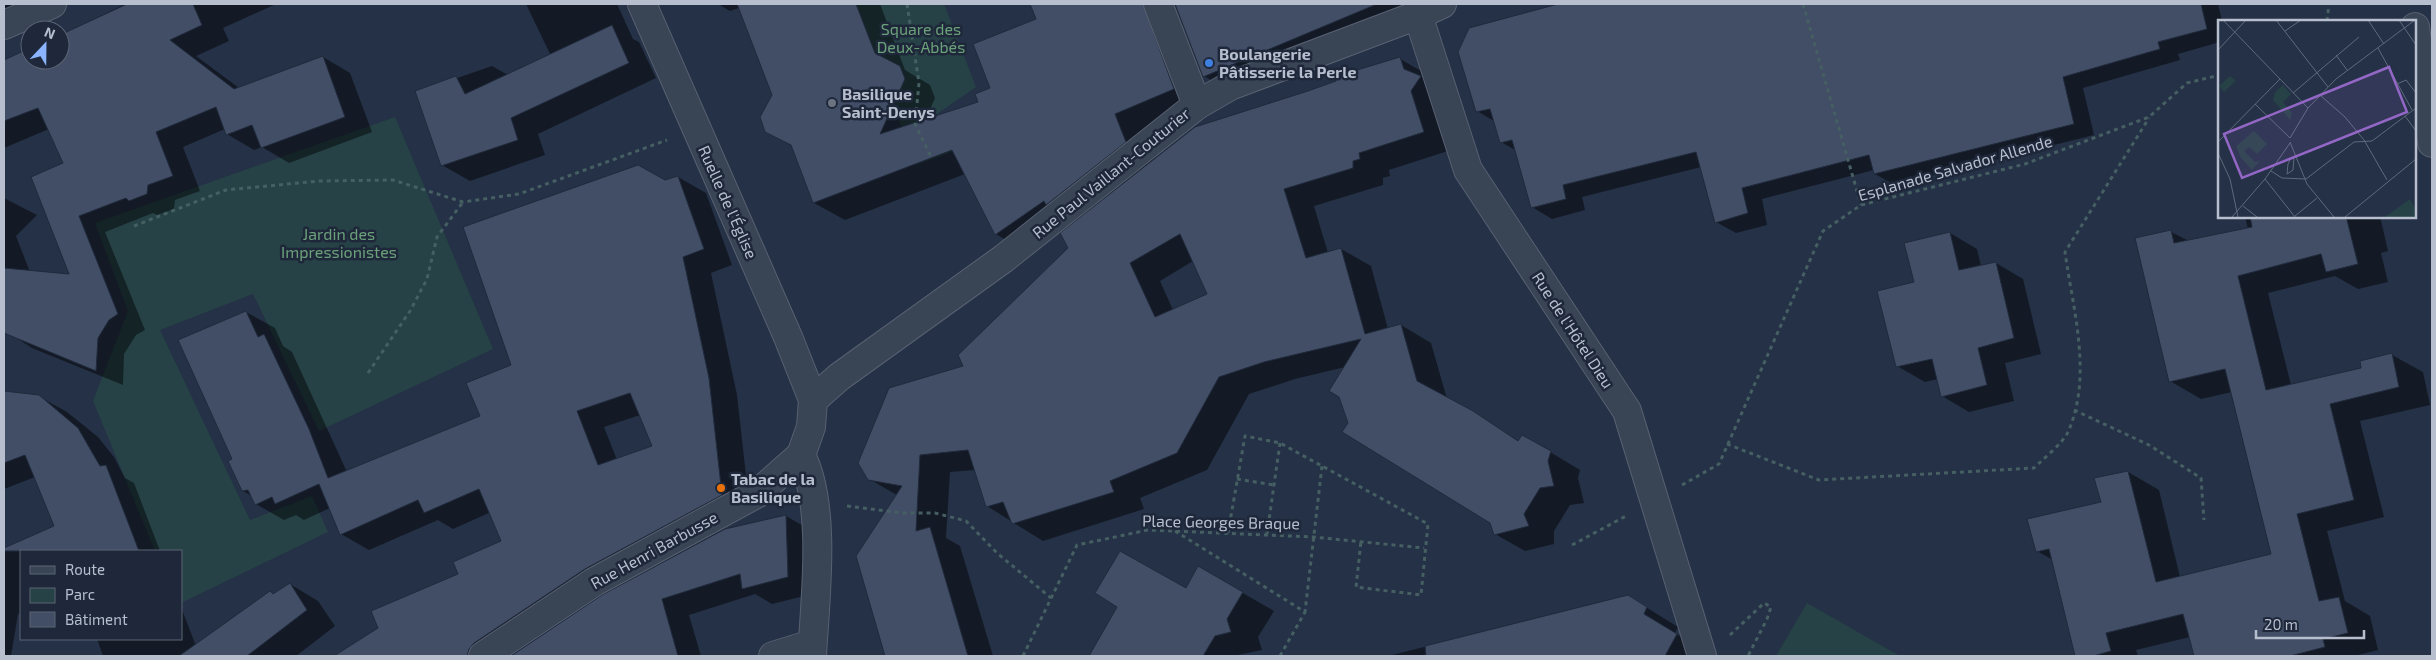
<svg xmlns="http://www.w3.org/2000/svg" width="2436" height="660" font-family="'Exo 2',sans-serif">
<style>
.green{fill:#264246}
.shadow{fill:#0007;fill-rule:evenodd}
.building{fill:#414e66;stroke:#202a3c;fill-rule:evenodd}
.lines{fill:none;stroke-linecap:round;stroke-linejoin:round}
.minor-casing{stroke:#586172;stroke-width:30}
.path{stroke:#455f62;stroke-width:3;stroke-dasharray:4 4;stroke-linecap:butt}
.minor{stroke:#394455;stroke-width:28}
.shop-dot{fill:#3f7fe0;stroke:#1e283a;stroke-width:2}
.worship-dot{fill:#6b7280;stroke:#1e283a;stroke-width:2}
.food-dot{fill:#e8710a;stroke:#1e283a;stroke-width:2}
.labels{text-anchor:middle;stroke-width:5;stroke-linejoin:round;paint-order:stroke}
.park-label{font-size:16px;fill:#6ba17a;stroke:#1e283a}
.poi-label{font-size:16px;font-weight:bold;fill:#b7bfce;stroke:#1e283a;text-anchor:start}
.street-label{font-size:16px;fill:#b7bfce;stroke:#1e283a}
.inset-road{fill:none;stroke:#5f6a7c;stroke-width:1}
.view{fill:#9367c5;fill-opacity:0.15;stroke:#9367c5;stroke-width:2.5}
.inset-edge{fill:none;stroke:#b7bfce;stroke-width:2.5}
</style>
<rect width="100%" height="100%" fill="#243146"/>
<g class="green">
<path d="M856 4H944L976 87 934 116 952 152 916 165 889 94 900 90 905 79 900 66 888 60 879 63Z"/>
<path d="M395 117 493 349 319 431 253 294 160 330 250 520 312 496 328 532 181 603V551H155L93 401 128 311 95 223Z"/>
<path d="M1807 603 1900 656H1776Z"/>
</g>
<g class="shadow">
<path d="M4 4H38L4 19Z"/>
<path d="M125 4H276L223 28 229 41 196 56 239 88 323 57 350 73 372 132 289 163 262 147 254 150 227 134 225 129 183 147 200 191 175 200 174 209 157 215 153 213 105 232 145 330 136 335 124 354 123 385 32 348 4 330V198L37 215 16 236 30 272 71 276 65 163 49 129 4 148V61L30 49V60H60V36Z"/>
<path d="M526 4H617L633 39 639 42 656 78 538 134 545 155 470 181 442 165 417 92 492 66 508 75 551 56Z"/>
<path d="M718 4H880L905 70 930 85 935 98 925 121 980 103 991 89 1036 20 1030 4H1168L1204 107 1146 132 1156 159 1309 93 1400 59 1430 76 1454 149 1389 170 1390 176 1383 178V185L1314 206 1328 253 1341 249 1371 266 1388 329 1401 325 1431 343 1447 399 1519 441 1550 452 1580 470 1578 478 1584 503 1570 505 1554 531V544L1525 551 1495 534 1491 522 1349 423 1345 367 1295 379 1249 394 1207 470 1140 498 1144 509 1043 541 987 506 975 470 950 472 946 538 960 546 993 656H886L857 556 897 495 869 479 860 463 891 387H897L964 366 1069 248 1077 221 1075 220 1026 252 996 234 965 174 845 220 814 203 792 146 766 131 773 96 739 8 730 11ZM1193 261 1209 295 1173 310 1160 281Z"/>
<path d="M1200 4H1453L1235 94 1204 76 1215 45Z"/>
<path d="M1553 4H2218L2222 21H2220V42L2178 54 2180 60 2083 88 2094 135 1895 185 1875 174 1874 170 1762 199 1767 225 1736 233 1716 222 1701 167 1582 197 1585 210 1552 219 1532 207 1517 151 1501 142 1494 121 1477 111Z"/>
<path d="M678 177 706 193 732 265 711 273 737 395 750 511 614 585 507 656H336L459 574 503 542 491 512 453 529 438 520 369 550 341 534 330 508 304 520 296 515 284 520 256 504 252 496 243 491 234 459 246 312 275 328 283 346 292 352 347 472 482 417 513 365 665 182ZM640 415 654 447 617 460 604 427Z"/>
<path d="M2245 216H2380L2388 251 2381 253 2388 282 2358 289 2335 276 2268 293 2291 385 2363 369 2392 355 2423 372 2430 405 2360 421 2384 517 2327 531 2345 601 2370 616 2378 650 2354 656H2199L2194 654 2190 637 2136 650 2138 656H2076L2053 560 2037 551 2102 503 2128 472 2159 490 2180 577 2272 555 2232 392 2201 399 2170 381 2171 232 2189 241 2248 229Z"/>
<path d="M1950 233 1977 249 1981 266 1996 263 2023 279 2041 354 2005 363 2014 401 1969 412 1942 396 1938 379 1925 382 1897 366 1915 283Z"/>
<path d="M4 393 38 396 67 412 98 437 114 457 125 478 134 483 160 551H21V613L18 614 11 656H4V549L56 527 35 477 4 489Z"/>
<path d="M786 516 814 532 816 593 772 604 755 594 689 615 701 656H513L603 596Z"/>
<path d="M1199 568 1274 611 1258 637 1262 650 1233 656H1091L1119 606 1186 590Z"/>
<path d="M290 584 318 601 335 626 296 656H103L97 639H181V607L196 646Z"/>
<path d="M1628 596 1678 627 1675 633 1708 653 1706 656H1388Z"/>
</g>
<g class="building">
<path d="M127 4H193L202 25 170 40 234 89 323 56 345 117 261 148 252 125 226 135 216 107 156 132 173 176 148 185 147 194 129 201 126 198 79 216 118 314 109 320 98 338 96 371 4 333V268L69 274 31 177 63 163 38 108 4 121V60L30 48V60H60V35Z"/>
<path d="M737 4H856L875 53 900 66 905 79 880 134 978 102 975 94 990 88 973 44 1036 19 1030 4H1143L1174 89 1115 114 1126 142 1046 205 1044 201 995 235 952 150 813 203 791 145 765 132 760 117 772 95Z"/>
<path d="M1175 4H1377L1203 77Z"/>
<path d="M1558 4H2201L2207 29 2158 42 2160 49 2063 77 2074 124 1874 174 1869 155 1742 188 1748 213 1715 223 1696 152 1563 185 1566 199 1531 208 1512 140 1500 143 1490 109 1476 112 1458 52 1469 28Z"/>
<path d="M612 25 629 63 511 118 518 140 441 166 415 91 456 76 465 94Z"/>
<path d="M1400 57 1404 69 1421 76 1411 91 1424 132 1359 153 1360 159 1353 161V168L1284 189 1306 258 1341 248 1365 334 1401 324 1417 381 1473 411 1518 441 1522 435 1551 451 1548 461 1554 486 1540 488 1524 514 1529 526 1494 535 1490 523 1342 432 1348 423 1339 397 1329 391 1361 339 1264 362 1219 377 1177 453 1110 481 1114 492 1012 524 1003 502 986 507 968 450 920 455 916 531 930 527 968 656H885L856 556 902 486 868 480 858 463 889 388 963 366 958 355 1068 248 1060 233 1195 127 1308 91 1336 81 1334 77ZM1180 234 1207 294 1155 317 1130 263Z"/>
<path d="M638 165 665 180 678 176 704 249 683 257 709 378 722 495 585 569 474 643 469 649 467 656H334L378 628 371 611 458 574 453 562 501 541 479 489 424 513 418 500 340 535 319 484 275 504 272 497 255 505 248 490 242 491 228 461 232 459 178 340 246 311 258 337 264 334 309 429 328 478 480 416 466 383 511 365 463 227ZM630 393 652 446 598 465 577 411Z"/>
<path d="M2250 216H2346L2358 264 2326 272 2321 254 2238 276 2266 390 2361 368 2360 361 2392 353 2399 387 2330 404 2354 500 2297 514 2319 601 2339 597 2348 633 2323 639 2325 647 2290 656H2194L2183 614 2106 633 2111 651 2093 656H2075L2049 549 2036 552 2027 519 2101 502 2094 478 2128 471 2156 582 2271 554 2225 369 2169 382 2135 238 2171 230 2174 243 2252 227Z"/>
<path d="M1950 232 1959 270 1996 262 2014 338 1978 348 1987 385 1941 397 1932 359 1896 367 1877 291 1914 282 1904 243Z"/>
<path d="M4 391 39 395 78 428 100 466 106 465 139 551H4V548L54 526 25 455 4 463Z"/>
<path d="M786 515 788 577 742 589 740 574 662 599 678 656H511L602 595 725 529Z"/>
<path d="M1120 551 1186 588 1198 566 1243 592 1227 619 1231 632 1215 636 1203 656H1089L1117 607 1095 593Z"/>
<path d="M290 583 307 610 247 656H179L270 591 273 594Z"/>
<path d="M1628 595 1647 607 1644 614 1677 634 1665 656H1426L1425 646Z"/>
</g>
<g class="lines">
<g class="minor-casing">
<g id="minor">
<path d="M1158 4 1197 105"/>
<path d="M1418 15 1468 170 1627 411 1702 656"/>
<path d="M4 25 52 4"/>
<path d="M2415 27 2432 143"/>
<path d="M813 400 839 377 1003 259 1197 105 1230 86 1418 15 1442 4"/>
<path d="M801 455C827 507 815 599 812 656"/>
<path d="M483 656 594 582 758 493 801 455 811 427 813 400 788 337 642 4"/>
<path d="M773 656 812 644"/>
</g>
</g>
<g class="path">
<path d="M907 4 919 83 915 124 932 159"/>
<path d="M1803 4 1861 205"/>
<path d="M2327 21 2329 4"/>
<path d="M134 226 226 190 319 181 393 180 463 202 519 194 667 140"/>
<path d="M368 373 410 311 427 279 437 237 463 202"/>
<path d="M2074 410 2149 445 2201 478 2204 520"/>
<path d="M1727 444 1819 480 2034 468C2043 459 2063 443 2068 432 2093 376 2073 310 2065 252L2149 118"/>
<path d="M1237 479 1274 485"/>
<path d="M1682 485 1719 464 1823 231 1861 205 2025 164 2149 117 2187 83 2220 75"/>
<path d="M847 506 902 513H935L966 521 997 553 1051 598"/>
<path d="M1175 531 1305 612 1322 466"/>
<path d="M1228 533 1245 436 1280 443 1428 524 1421 595 1356 587 1361 541"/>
<path d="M1267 534 1280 443"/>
<path d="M1572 545 1626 516"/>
<path d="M1730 635 1764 603 1771 607 1767 619 1748 656"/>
<path d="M1023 656 1077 545 1148 530 1313 537 1424 548"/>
<path d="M1280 656 1305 612"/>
</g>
<use href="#minor" class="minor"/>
</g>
<circle class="shop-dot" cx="1209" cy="63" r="5"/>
<circle class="worship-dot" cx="832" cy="103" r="5"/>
<circle class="food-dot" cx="721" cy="488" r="5"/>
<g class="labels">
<g class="park-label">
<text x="921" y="35">Square des<tspan x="921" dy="18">Deux-Abbés</tspan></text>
<text x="339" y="240">Jardin des<tspan x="339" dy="18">Impressionistes</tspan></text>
</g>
<g class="poi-label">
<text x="1219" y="60">Boulangerie<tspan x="1219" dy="18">Pâtisserie la Perle</tspan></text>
<text x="842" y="100">Basilique<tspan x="842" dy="18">Saint-Denys</tspan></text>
<text x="731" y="485">Tabac de la<tspan x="731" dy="18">Basilique</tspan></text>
</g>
<g class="street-label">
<text transform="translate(1955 168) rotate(-16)" y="6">Esplanade Salvador Allende</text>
<text transform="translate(1111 173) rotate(-39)" y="6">Rue Paul Vaillant-Couturier</text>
<text transform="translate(728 202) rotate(66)" y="6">Ruelle de l'Église</text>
<text transform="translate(1573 330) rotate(57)" y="6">Rue de l'Hôtel Dieu</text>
<text transform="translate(1221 522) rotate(1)" y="6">Place Georges Braque</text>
<text transform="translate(654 550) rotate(-29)" y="6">Rue Henri Barbusse</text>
</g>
</g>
<g transform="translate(2218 20)">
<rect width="198" height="198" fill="#243146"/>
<path d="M12 56 18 61 6 72 1 66ZM65 65 73 74 65 82 74 93 72 100 55 80 57 72ZM36 111 49 124 39 134 31 127 26 131 37 142 42 141 34 150 23 138 18 126ZM192 179 197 188V197H167Z" fill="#264246"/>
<path class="inset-road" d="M5 0 90 88M58 0 110 67M150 0 166 24M181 0 198 25M67 11 83 0M160 28 194 90M0 30 28 0M118 35 129 50M179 64 188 60 198 73M75 73 141 17M103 76 127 97 146 120 169 160M37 84 72 118M187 96 198 111M72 118 90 88 118 59 197 0M0 122 62 59M72 122 89 164 116 197M0 133 12 159 20 197M76 137 75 150 69 154 70 144 72 140 78 135M53 151 64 158 88 159M47 159 77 197M88 159 136 122 154 121 198 88M25 186 39 197M77 196 99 178M14 197 47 159 72 123M127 197 198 139"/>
<path class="view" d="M171 47 189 92 24 158 6 114Z"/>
<rect width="198" height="198" class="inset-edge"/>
</g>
<rect width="2436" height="660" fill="none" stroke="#b7bfce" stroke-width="10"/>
<rect x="20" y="550" width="162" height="90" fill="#1e283a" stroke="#5b6475"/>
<rect x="30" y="566" width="25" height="8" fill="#394455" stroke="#5b6475"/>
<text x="65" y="575" font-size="15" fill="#b7bfce">Route</text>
<rect x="30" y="588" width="25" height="15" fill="#264246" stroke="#5b6475"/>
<text x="65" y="600" font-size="15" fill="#b7bfce">Parc</text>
<rect x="30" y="612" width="25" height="15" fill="#414e66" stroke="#5b6475"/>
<text x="65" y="625" font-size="15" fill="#b7bfce">Bâtiment</text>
<g transform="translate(45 45) rotate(22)"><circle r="24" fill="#1e283a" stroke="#5b6475"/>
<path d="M0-4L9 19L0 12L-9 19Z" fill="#8bb4ff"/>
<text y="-8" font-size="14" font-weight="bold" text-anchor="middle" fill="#b7bfce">N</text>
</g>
<path d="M2256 630v8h108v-8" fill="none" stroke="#b7bfce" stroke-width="2.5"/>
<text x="2264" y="630" font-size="15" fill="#b7bfce" stroke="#1e283a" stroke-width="4" paint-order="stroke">20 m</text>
</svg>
